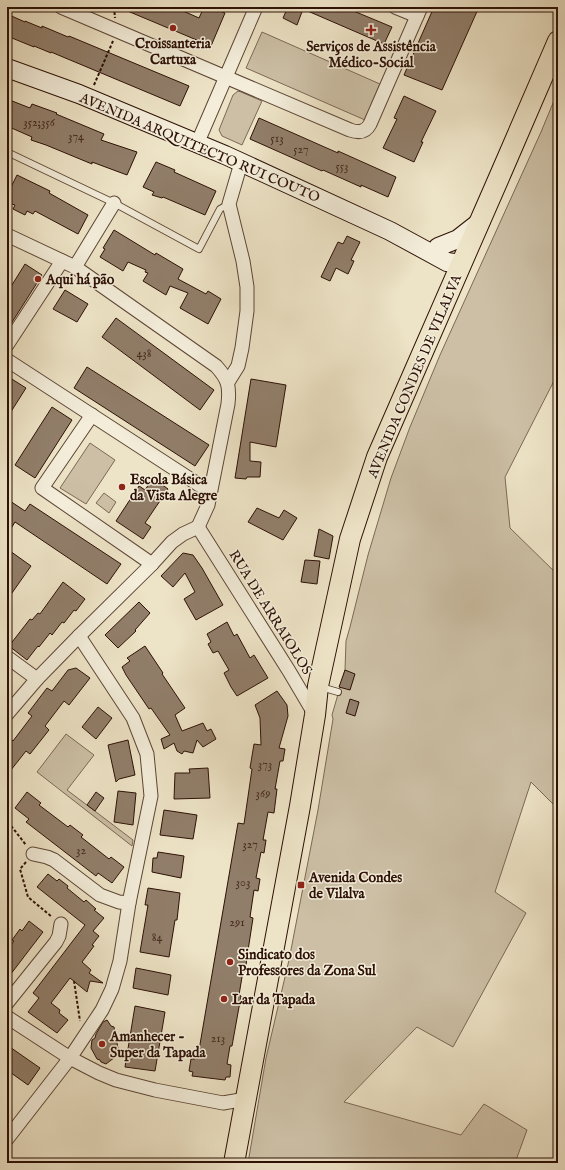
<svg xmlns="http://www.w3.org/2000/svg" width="565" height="1170" font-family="'IM FELL English',serif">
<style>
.green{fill:#ccbfa5;stroke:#7c6856}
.building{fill:#917e6a;stroke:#2d1106}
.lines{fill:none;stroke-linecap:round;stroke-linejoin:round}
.lane-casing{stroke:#5d4636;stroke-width:8}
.street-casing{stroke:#5d4636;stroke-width:15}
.secondary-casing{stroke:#2d1106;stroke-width:20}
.primary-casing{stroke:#2d1106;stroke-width:22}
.path{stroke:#2d1106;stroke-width:2;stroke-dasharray:3 2;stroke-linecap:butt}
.lane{stroke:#f3edda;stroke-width:6}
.street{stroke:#f3edda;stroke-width:13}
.secondary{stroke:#f3edda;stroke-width:18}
.primary{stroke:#ede3c6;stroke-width:20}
.poi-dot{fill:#8f2418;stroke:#f3edda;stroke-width:1.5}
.labels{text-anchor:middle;stroke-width:3;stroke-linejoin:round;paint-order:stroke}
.number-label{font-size:12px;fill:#462c1f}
.poi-label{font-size:14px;font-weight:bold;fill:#2d1106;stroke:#f3edda;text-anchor:start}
.street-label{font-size:14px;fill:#2d1106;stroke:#f3edda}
</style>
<rect width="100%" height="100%" fill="#ede3c6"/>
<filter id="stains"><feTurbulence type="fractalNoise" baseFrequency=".005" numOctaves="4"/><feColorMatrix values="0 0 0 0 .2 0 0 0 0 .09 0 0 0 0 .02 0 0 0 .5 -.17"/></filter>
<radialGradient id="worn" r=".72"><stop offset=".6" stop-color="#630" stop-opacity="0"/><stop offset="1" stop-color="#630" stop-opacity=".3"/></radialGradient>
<g class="green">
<path d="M262 32 380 84 365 120 246 68Z"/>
<path d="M238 91 241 92 262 101 242 145 222 136 219 130 233 95Z"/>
<path d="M558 91V373L505 477 510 528 558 575V809L531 782 495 892 526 913 453 1047 417 1027 344 1102 461 1135 484 1104 527 1130 515 1163H248L266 1058 289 960 318 810 333 719 332 715 345 670 346 641 350 627 368 555 391 478 410 427 440 355 541 132Z"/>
<path d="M90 443 115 460 86 504 60 488Z"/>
<path d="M104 493 116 502 109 513 96 503Z"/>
<path d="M66 734 94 755 67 790 133 840 132 846 37 772Z"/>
</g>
<g class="building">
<path d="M118 7H174L199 18 204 7H210L225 13 211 46Z"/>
<path d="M288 7H344L392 27 384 44 303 9 297 25 283 18Z"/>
<path d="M434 7H479L442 90 404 75Z"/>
<path d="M7 14 25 22V21L42 28V26L68 37 69 36 189 86 180 106 51 52V53L34 46V47L7 36Z"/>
<path d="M404 96 436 111 421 142H423L414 162 383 148 397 119 394 118Z"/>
<path d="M7 99 30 108 32 104 57 113 56 114 104 134 101 140 137 152 127 175 92 162V164L46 145 31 140 32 137 7 126Z"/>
<path d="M259 118 338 153V151L396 177 388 197 361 185V187L323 170 322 171 250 139Z"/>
<path d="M156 162 175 170 174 172 216 191 205 215 163 197 162 198 152 195 154 192 143 187Z"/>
<path d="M17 175 50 191 49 193 88 215 78 234 35 211 33 214 27 211 25 215 13 209 15 205 9 203 10 200 7 198V195Z"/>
<path d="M114 230 155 255 156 253 183 269 178 279 206 294 208 291 221 299 208 324 180 308 188 293 170 286 166 295 143 281 148 273 145 272 146 270 128 262 123 271 100 257 105 249 103 248Z"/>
<path d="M347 236 360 242 351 260 354 261 348 274 336 268 330 281 321 277 338 242 343 244Z"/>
<path d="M25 264 42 275 7 330V293Z"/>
<path d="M65 290 88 304 77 322 53 309Z"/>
<path d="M116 318 214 390 200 410 102 337Z"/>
<path d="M87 367 209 445 195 466 74 388Z"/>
<path d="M7 376 26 388 7 418Z"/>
<path d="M251 379 286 385 276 447 250 442V461L261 462 260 477H247L246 479 235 478Z"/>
<path d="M52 407 72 420 35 478 15 465Z"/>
<path d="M153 478 168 489 145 523 151 527 143 539 116 521 139 486 145 490Z"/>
<path d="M7 499 25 511 30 504 121 564 107 584 15 522 7 535Z"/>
<path d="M257 508 279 518 284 510 297 518 283 540 248 522Z"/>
<path d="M319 529 333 536 329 559 314 556Z"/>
<path d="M10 551 31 566 7 600V556Z"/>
<path d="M183 553 193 555 202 568 223 605 196 620 184 599 195 592 185 573 173 587 161 576Z"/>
<path d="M305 560 320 561 317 584 301 582Z"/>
<path d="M63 582 85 599 76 611 74 610 64 623 62 622 52 635 50 633 39 647 38 646 27 660 9 646 30 619 32 620 38 613 40 614Z"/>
<path d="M139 602 150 613 135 630 136 631 118 648 105 635Z"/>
<path d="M227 622 234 636 237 634 250 658 254 655 268 678 237 696 231 687 224 673 229 670 218 651 213 653 208 644 211 642 207 634Z"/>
<path d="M145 646 163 673 162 674 185 708 175 715 182 731 203 723 207 731 211 729 216 739 203 747 197 740 193 753 184 751 182 754 177 751 174 743 164 749 161 739 170 735 151 708 149 709 126 675 122 667 130 661 127 658Z"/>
<path d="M76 668 90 678 69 705 64 701 45 726 49 730 30 754 26 751 7 775V736L13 741 32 716 28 713 47 688 52 691 68 670Z"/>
<path d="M345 670 355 674 350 690 339 687Z"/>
<path d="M277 691 287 705 288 716 279 748 285 749 283 761H280L275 789H277L274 813 268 812 263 840H266L264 853 261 852 256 878 260 879 258 891 254 890 250 917 253 918 249 944 245 972 243 971 239 995 241 996 232 1046H230L227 1064 231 1065 230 1077H226L225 1080 192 1076 193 1072 189 1071 191 1059H195V1056H198L238 823 244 824 252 769 250 768 254 744 261 745 260 718 255 705Z"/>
<path d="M350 699 359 702 355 716 346 713Z"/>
<path d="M98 707 112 718 96 739 82 727Z"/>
<path d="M128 740 135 775 119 779 116 782 108 745Z"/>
<path d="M208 768 210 798 174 799 175 773H190L189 769Z"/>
<path d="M118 791 136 793 133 825 114 822Z"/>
<path d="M27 792 41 803 39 805 68 827 70 825 83 835 81 837 109 859 111 857 124 867 112 883 98 873 96 876 26 822 29 819 15 808Z"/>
<path d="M96 792 104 798 95 811 87 805Z"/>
<path d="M164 810 197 815 193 839 160 835Z"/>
<path d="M158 852 184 856 181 878 152 872 153 858H157Z"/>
<path d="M48 874 57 881 59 879 68 886 67 888 84 902 86 900 96 909 94 910 104 918 93 931 99 936 92 945 94 946 82 962 91 970 89 973 103 983 90 981 87 992 70 978 51 1003 60 1010 59 1013 68 1020 57 1033 28 1012 39 998 33 993 85 925 37 887Z"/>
<path d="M148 888 180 893 177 920H175L169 957 140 952 148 905H145Z"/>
<path d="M29 921 43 932 7 979V950L14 941 12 940 20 929 22 931Z"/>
<path d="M136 968 171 975 168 995 133 988Z"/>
<path d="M135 1006 165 1012 155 1071 125 1067Z"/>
<path d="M107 1020 111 1026 114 1027 119 1054 106 1064 101 1062 100 1060 97 1059 91 1048 92 1040 95 1038 96 1034 103 1022Z"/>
<path d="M7 1045 40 1068 28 1085 7 1070Z"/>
</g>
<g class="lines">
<g class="lane-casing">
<g id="lane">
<path d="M7 152 114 203 199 249 220 209 229 204"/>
<path d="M321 687 338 692"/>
</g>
</g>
<g class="street-casing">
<g id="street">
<path d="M61 7 350 130C359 133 366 132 370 124L421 7"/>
<path d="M395 7 417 16"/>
<path d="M197 144 256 7"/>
<path d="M7 235 75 267 216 366C228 379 230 386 228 404L208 505 198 527"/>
<path d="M75 267 114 203"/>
<path d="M7 345 62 261"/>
<path d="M7 360 210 492"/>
<path d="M228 382 238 366 242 348 247 311V287L243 261 229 204 241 163"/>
<path d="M92 415 42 488 152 564"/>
<path d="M198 527 289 671 315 715"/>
<path d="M7 657 37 679"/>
<path d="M7 714 37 679 79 636 152 564 172 542 183 534 198 527"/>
<path d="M33 854 47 857 54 860 100 895 119 902 129 903"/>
<path d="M7 1003 56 942 59 936 61 924"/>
<path d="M7 1017 70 1058 99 1073 116 1080 155 1090 223 1103 246 1099"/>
<path d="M7 1139 70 1058 102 1010 112 989 120 961 129 903 151 796 147 754 133 718 79 636"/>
</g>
</g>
<g class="secondary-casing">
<g id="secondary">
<path d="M7 68 79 94 225 155 390 231 447 262 461 264"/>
<path d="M438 247 458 239 481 221"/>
</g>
</g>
<g class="primary-casing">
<path id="primary" d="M234 1163 300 806 315 715 318 686 350 539 377 457 501 173 558 41"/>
</g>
<g class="path">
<path d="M114 7 115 18"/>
<path d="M556 27 558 22"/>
<path d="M94 85 113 41"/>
<path d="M7 823 12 827 26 845"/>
<path d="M26 862 20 869 28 897 52 917"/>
<path d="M74 981 80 1021"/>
</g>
<use href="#lane" class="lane"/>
<use href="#street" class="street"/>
<use href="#secondary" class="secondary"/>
<use href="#primary" class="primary"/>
</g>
<g class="poi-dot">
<circle cx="173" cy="28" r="4"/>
<path d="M369 24h4v4h4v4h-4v4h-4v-4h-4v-4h4z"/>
<circle cx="38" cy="279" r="4"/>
<circle cx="122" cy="487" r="4"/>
<rect x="297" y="881" width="8" height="8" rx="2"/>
<circle cx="230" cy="962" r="4"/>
<circle cx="224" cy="999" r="4"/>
<circle cx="102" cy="1044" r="4"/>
</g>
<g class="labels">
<g class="number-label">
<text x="39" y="126">352;356</text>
<text x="76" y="140">374</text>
<text x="277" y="142">513</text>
<text x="301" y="153">527</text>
<text x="342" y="170">553</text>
<text x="144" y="357">438</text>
<text x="265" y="768">373</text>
<text x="263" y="797">369</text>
<text x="250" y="848">327</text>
<text x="81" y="854">32</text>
<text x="243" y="886">303</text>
<text x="237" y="926">291</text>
<text x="157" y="941">84</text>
<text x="218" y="1042">213</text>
</g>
<g class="poi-label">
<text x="173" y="48" text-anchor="middle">Croissanteria<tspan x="173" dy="16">Cartuxa</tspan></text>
<text x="371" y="51" text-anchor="middle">Serviços de Assistência<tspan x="371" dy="16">Médico-Social</tspan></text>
<text x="46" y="284">Aqui há pão</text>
<text x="130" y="484">Escola Básica<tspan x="130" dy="16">da Vista Alegre</tspan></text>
<text x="309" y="882">Avenida Condes<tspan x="309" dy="16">de Vilalva</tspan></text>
<text x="238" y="959">Sindicato dos<tspan x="238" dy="16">Professores da Zona Sul</tspan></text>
<text x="232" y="1004">Lar da Tapada</text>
<text x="110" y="1041">Amanhecer -<tspan x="110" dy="16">Super da Tapada</tspan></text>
</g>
<g class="street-label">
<text transform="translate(200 147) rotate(23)" y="5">AVENIDA ARQUITECTO RUI COUTO</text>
<text transform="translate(414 376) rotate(-67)" y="5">AVENIDA CONDES DE VILALVA</text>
<text transform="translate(271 612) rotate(58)" y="5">RUA DE ARRAIOLOS</text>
</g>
</g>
<rect width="565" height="1170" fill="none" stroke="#ede3c6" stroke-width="24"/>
<rect x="8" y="8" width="549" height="1154" fill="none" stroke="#2d1106" stroke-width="2"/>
<rect x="12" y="12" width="541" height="1146" fill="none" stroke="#2d1106"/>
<rect width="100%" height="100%" filter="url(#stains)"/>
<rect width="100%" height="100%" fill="url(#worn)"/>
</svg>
